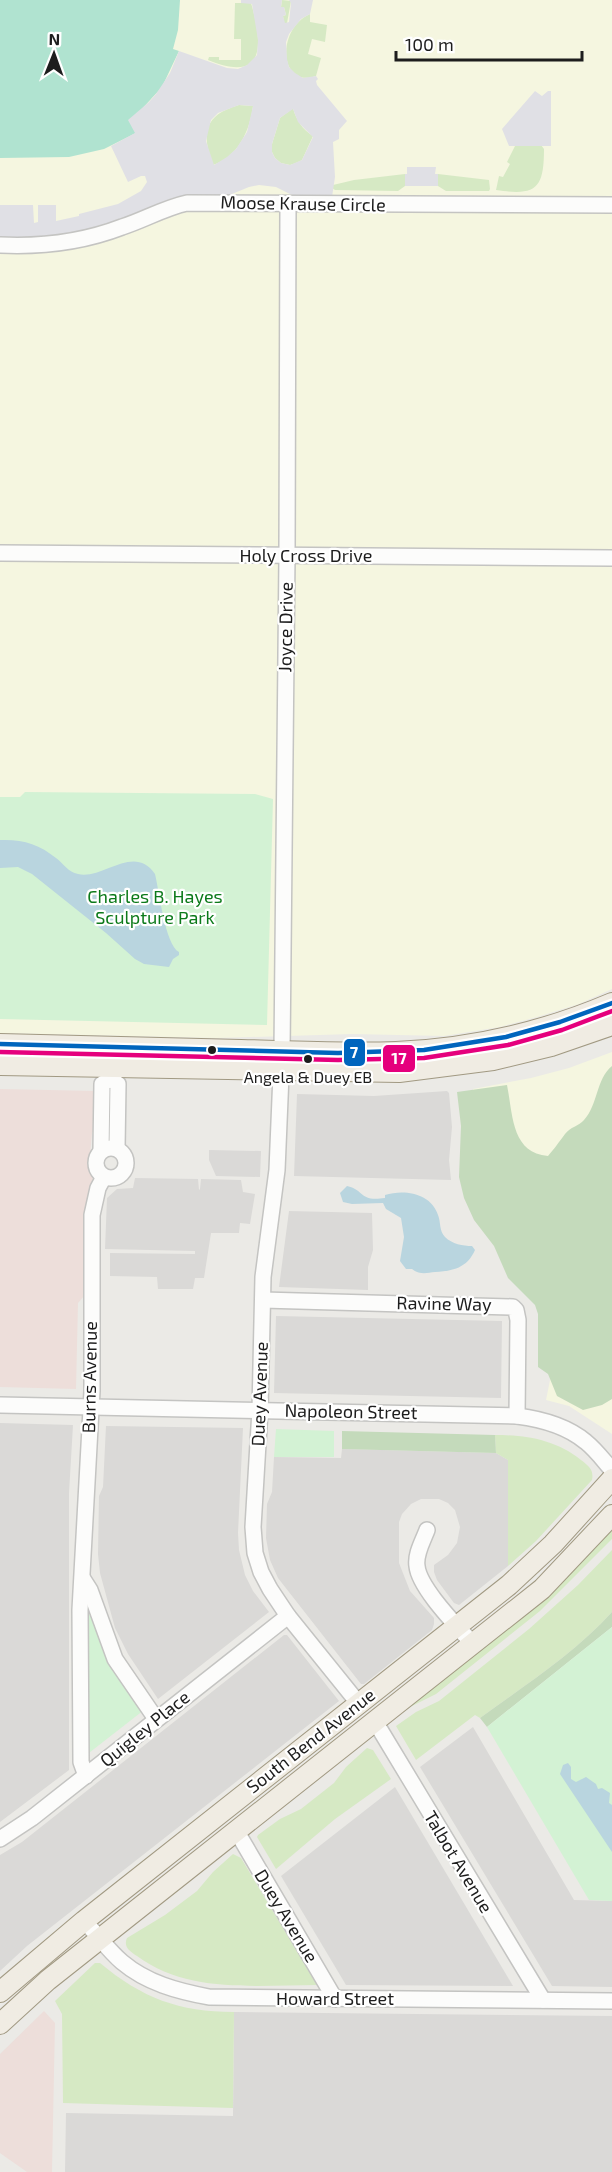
<svg xmlns="http://www.w3.org/2000/svg" width="612" height="2172" font-family="'Exo 2',sans-serif">
<style>
.residential{fill:#dad9d7}
.commercial{fill:#eddeda}
.education{fill:#f5f6e0}
.grass{fill:#d6e9c4}
.forest{fill:#c4dabb}
.park{fill:#d3f2d4}
.pitch{fill:#b0e3d0}
.plaza{fill:#e0e0e5;fill-rule:evenodd}
.water{fill:#b9d5df}
.lines{fill:none;stroke-linecap:round;stroke-linejoin:round}
.minor-casing{stroke:#c4c4c2;stroke-width:18}
.major-casing{stroke:#a19982;stroke-width:22}
.minor{stroke:#fcfcfb;stroke-width:15}
.major{stroke:#f0ece3;stroke-width:20}
.bus-1-casing{stroke:#fff;stroke-width:9}
.bus-2-casing{stroke:#fff;stroke-width:9}
.bus-1{stroke:#0065bd;stroke-width:4.5}
.bus-2{stroke:#e5007d;stroke-width:4.5}
.bus-dot{fill:#1d1d1d;stroke:#fff;stroke-width:2}
.labels{text-anchor:middle;stroke-width:4.5;stroke-linejoin:round;paint-order:stroke}
.bus-label{font-size:16px;fill:#1d1d1d;stroke:#fff}
.street-label{font-size:18px;fill:#1d1d1d;stroke:#fff}
.park-label{font-size:18px;fill:#0c7a1a;stroke:#fff}
.line-badge{stroke:#fff;stroke-width:2}
.badge-label{font-size:16px;text-anchor:middle;font-weight:bold;fill:#fff}
</style>
<rect width="100%" height="100%" fill="#ebeae6"/>
<g class="residential">
<path d="M447 1091 449 1093 452 1127 449 1160 451 1180 294 1176 297 1094 374 1096Z"/>
<path d="M209 1150 261 1151 260 1177 216 1176 209 1160Z"/>
<path d="M135 1178 198 1179 199 1190 200 1189 201 1179 241 1180 243 1192 255 1194 250 1224 240 1223 239 1233H211L204 1278H195L193 1289H158L157 1277 110 1276V1253L195 1254V1251L105 1249 107 1198 117 1189 133 1188Z"/>
<path d="M289 1211 372 1213 373 1250 368 1267V1290L279 1287Z"/>
<path d="M276 1316 502 1321 501 1398 274 1393Z"/>
<path d="M0 1423 73 1425 69 1493V1770L0 1822Z"/>
<path d="M106 1426 243 1428 238 1533 239 1550 245 1575 253 1591 269 1612 158 1699 128 1654 115 1628 100 1573 98 1554 99 1496 103 1487Z"/>
<path d="M342 1449 496 1453 508 1460V1566L459 1605 454 1603 437 1580 434 1572V1565L448 1555 457 1543 460 1527 455 1510 448 1503 439 1499H421L411 1504 402 1514 399 1522V1563L410 1591 434 1618V1624L432 1630 364 1684H361L278 1578 270 1560 266 1538 267 1504 272 1492 274 1457 341 1458Z"/>
<path d="M284 1635H287L339 1701 27 1946 0 1971V1855L22 1842Z"/>
<path d="M473 1727 574 1900 612 1901V1987L552 1986 420 1767Z"/>
<path d="M395 1787 513 1986 346 1985 281 1876Z"/>
<path d="M234 2012 612 2016V2172H65L66 2113 233 2116Z"/>
</g>
<g class="commercial">
<path d="M0 1089 96 1091 95 1127 92 1133 90 1156 93 1179 87 1198 84 1226V1296L78 1303 76 1389 0 1387Z"/>
<path d="M44 2011 55 2023 52 2172H27L0 2153V2054Z"/>
</g>
<g class="education">
<path d="M0 0H612V989L579 1004 537 1017 500 1027 444 1036 352 1034 217 1038 0 1033Z"/>
<path d="M612 1052V1434L569 1406 546 1400 553 1365 556 1324 471 1129 473 1089 531 1078 569 1068Z"/>
</g>
<g class="grass">
<path d="M282 0 291 1 287 23H284L283 16 286 15 284 7H281Z"/>
<path d="M235 3H251C264 47 264 83 208 60L209 57H219V60H241V39H234Z"/>
<path d="M310 14V22L327 25 325 42 312 39 308 54 321 58 316 76C279 89 276 29 310 14Z"/>
<path d="M239 105 253 106C250 130 238 157 213 165 201 133 204 115 239 105Z"/>
<path d="M293 108C296 120 303 130 313 136L302 160 296 163 290 165 281 163 275 158 272 152V144L280 118Z"/>
<path d="M541 145 544 149C544 189 536 196 496 190L499 176 503 177 510 164 507 162 515 146Z"/>
<path d="M405 174V186L398 191 335 190 332 188 333 185 354 180Z"/>
<path d="M438 174 489 180 490 189 489 191H446L438 186Z"/>
<path d="M495 1435C527 1435 556 1440 581 1460 589 1466 594 1470 592 1480L536 1541 508 1566V1460L496 1453Z"/>
<path d="M612 1527V1539L540 1611 436 1694 412 1706 394 1718Z"/>
<path d="M612 1550V1612C574 1654 525 1685 480 1718L475 1715 416 1760 396 1726 416 1712 439 1701 529 1629 578 1585Z"/>
<path d="M367 1748 373 1750 391 1779 335 1819 276 1869 257 1837 258 1835 280 1819 301 1809 334 1783 346 1767Z"/>
<path d="M233 1854 241 1858 317 1985C257 1985 188 1994 137 1956 130 1951 123 1947 127 1938L165 1915 197 1891 213 1872Z"/>
<path d="M95 1963H100C142 1998 179 2012 234 2012L233 2108 63 2103 62 2014 55 2001Z"/>
</g>
<g class="forest">
<path d="M612 1066V1399L602 1405 583 1410 557 1396 548 1374 538 1367V1314L535 1305 508 1278 494 1246 474 1220 464 1198 459 1177 461 1126 457 1092 507 1085C513 1114 511 1153 548 1156 555 1148 559 1142 565 1134 570 1127 579 1126 584 1120 598 1105 596 1079 612 1066Z"/>
<path d="M342 1431 495 1435 496 1453 342 1449Z"/>
<path d="M612 1612V1627L487 1727 480 1718C525 1685 574 1654 612 1612Z"/>
</g>
<g class="park">
<path d="M25 792 255 794 273 799 267 1025 0 1019V797H20Z"/>
<path d="M276 1429 334 1431V1457H274Z"/>
<path d="M89 1608 144 1710 85 1756 87 1609Z"/>
<path d="M612 1627V1901L589 1900 487 1727Z"/>
</g>
<path class="pitch" d="M0 0H180L178 30 173 49 179 51 162 87 140 111 136 133 104 149 69 157 0 158Z"/>
<g class="plaza">
<path d="M241 0H282L281 7H284L286 15 283 16 285 23 289 22 291 3 289 0H313L310 14 301 19 289 34 286 42 287 59 289 67 295 73 303 78 316 76 318 79 316 81 317 85 347 121 339 130V139L333 142 335 177 332 197 294 196 276 187 259 185 249 187 227 196H188L173 198 118 220 81 231 37 237H0V205H33L34 223 38 222V205H56V221L79 216V214L118 204 141 191 147 182 145 176H141L128 182 111 146 135 133 128 120 149 102 156 94 170 73 179 51 227 68 238 69 247 65 257 55 258 40 252 4 241 3ZM239 105 253 106 247 132 236 149 227 157 214 165 206 141 211 120 218 113ZM293 109 298 122 313 137 302 160 290 165 281 163 275 158 272 152V144L280 118Z"/>
<path d="M535 91 542 96 548 91H551V146H509L502 129Z"/>
<path d="M407 167H436L435 174H438V186H405V174H407Z"/>
</g>
<g class="water">
<path d="M0 840C22 839 39 844 56 858 64 864 68 872 78 874 103 880 134 843 155 874 159 890 165 945 179 952V955L173 959 169 967 144 964 135 959 106 933 32 874 18 867 0 868Z"/>
<path d="M347 1186C365 1190 359 1202 385 1198V1195C404 1189 431 1193 438 1215 441 1222 439 1231 445 1237 452 1244 463 1246 472 1246L475 1250C467 1268 453 1271 435 1272 427 1273 419 1275 412 1269H406L400 1261 404 1237 401 1218 386 1209 383 1203 352 1204 343 1202 340 1193Z"/>
<path d="M568 1763 571 1767V1779L576 1782 586 1777 596 1784 598 1789 602 1788 610 1793 609 1803 612 1805V1852L560 1774 563 1765Z"/>
</g>
<g class="lines">
<g class="minor-casing">
<g id="minor">
<path d="M288 204 287 555 282 1051 277 1170 263 1277 260 1410 253 1527 255 1553 261 1572 270 1589 288 1616 359 1704"/>
<path d="M0 245C42 247 83 242 122 227 144 220 164 208 187 203L612 205"/>
<path d="M0 553 612 558"/>
<path d="M110 1079 118 1084 117 1148"/>
<circle cx="111" cy="1163" r="15"/>
<path d="M101 1151 102 1084 110 1079"/>
<path d="M263 1300 513 1307 516 1310 518 1320 517 1416"/>
<path d="M0 1405 517 1416C541 1419 567 1426 586 1442 596 1450 604 1461 612 1470"/>
<path d="M427 1530C423 1541 415 1554 417 1566 419 1588 458 1627 473 1644"/>
<path d="M83 1579 90 1590 115 1659 156 1719"/>
<path d="M376 1723 543 2000"/>
<path d="M86 1776 81 1762 80 1610 92 1391V1215L98 1188 104 1177"/>
<path d="M237 1832 335 1999"/>
<path d="M0 1839 32 1818 288 1616"/>
<path d="M84 1921C97 1934 108 1950 122 1962 147 1983 177 1991 209 1997L612 2001"/>
</g>
</g>
<g class="major-casing">
<g id="major">
<path d="M0 1044C80 1046 161 1048 241 1050 293 1051 344 1054 396 1052 470 1049 544 1032 612 1003"/>
<path d="M0 1065 399 1072 493 1060 551 1046 612 1025"/>
<path d="M0 1992 84 1921 509 1585 553 1544 612 1479"/>
<path d="M0 2024 48 1980 542 1589 612 1515"/>
</g>
</g>
<use href="#minor" class="minor"/>
<use href="#major" class="major"/>
<g class="bus-1-casing">
<path id="bus-1" d="M0 1044 338 1053 424 1050 506 1037 560 1022 612 1003"/>
</g>
<g class="bus-2-casing">
<path id="bus-2" d="M0 1052 338 1060 424 1058 508 1045 562 1030 612 1011"/>
</g>
<use href="#bus-1" class="bus-1"/>
<use href="#bus-2" class="bus-2"/>
</g>
<g class="bus-dot">
<circle cx="212" cy="1050" r="5"/>
<circle cx="308" cy="1059" r="5"/>
</g>
<g class="labels">
<g class="bus-label">
<text x="308" y="1083">Angela &amp; Duey EB</text>
</g>
<g class="street-label">
<text transform="translate(303 204) rotate(1)" y="6">Moose Krause Circle</text>
<text x="306" y="562">Holy Cross Drive</text>
<text transform="translate(286 627) rotate(-89)" y="6">Joyce Drive</text>
<text transform="translate(444 1304) rotate(1)" y="6">Ravine Way</text>
<text transform="translate(90 1377) rotate(-89)" y="6">Burns Avenue</text>
<text transform="translate(260 1394) rotate(-88)" y="6">Duey Avenue</text>
<text transform="translate(351 1412) rotate(1)" y="6">Napoleon Street</text>
<text transform="translate(145 1729) rotate(-39)" y="6">Quigley Place</text>
<text transform="translate(311 1741) rotate(-38)" y="6">South Bend Avenue</text>
<text transform="translate(458 1862) rotate(59)" y="6">Talbot Avenue</text>
<text transform="translate(286 1916) rotate(59)" y="6">Duey Avenue</text>
<text x="335" y="2005">Howard Street</text>
</g>
<g class="park-label">
<text x="155" y="903">Charles B. Hayes<tspan x="155" dy="21">Sculpture Park</tspan></text>
</g>
</g>
<g class="line-badge">
<rect x="343" y="1038" width="23" height="29" rx="6" fill="#0065bd"/>
<rect x="382" y="1044" width="34" height="29" rx="6" fill="#e5007d"/>
</g>
<g class="badge-label">
<text x="354" y="1058">7</text>
<text x="399" y="1064">17</text>
</g>
<g transform="translate(54 54) rotate(1)" stroke="#ffffff" stroke-width="4.5" paint-order="stroke">
<path d="M0-4.5L10 22L0 15L-10 22Z" fill="#1d1d1d"/>
<text y="-9" font-size="16" font-weight="bold" text-anchor="middle" fill="#1d1d1d">N</text>
</g>
<path d="M396 51v9h186v-9" fill="none" stroke="#1d1d1d" stroke-width="3"/>
<text x="405" y="51" font-size="18" fill="#1d1d1d" stroke="#ffffff" stroke-width="4.5" paint-order="stroke">100 m</text>
</svg>
